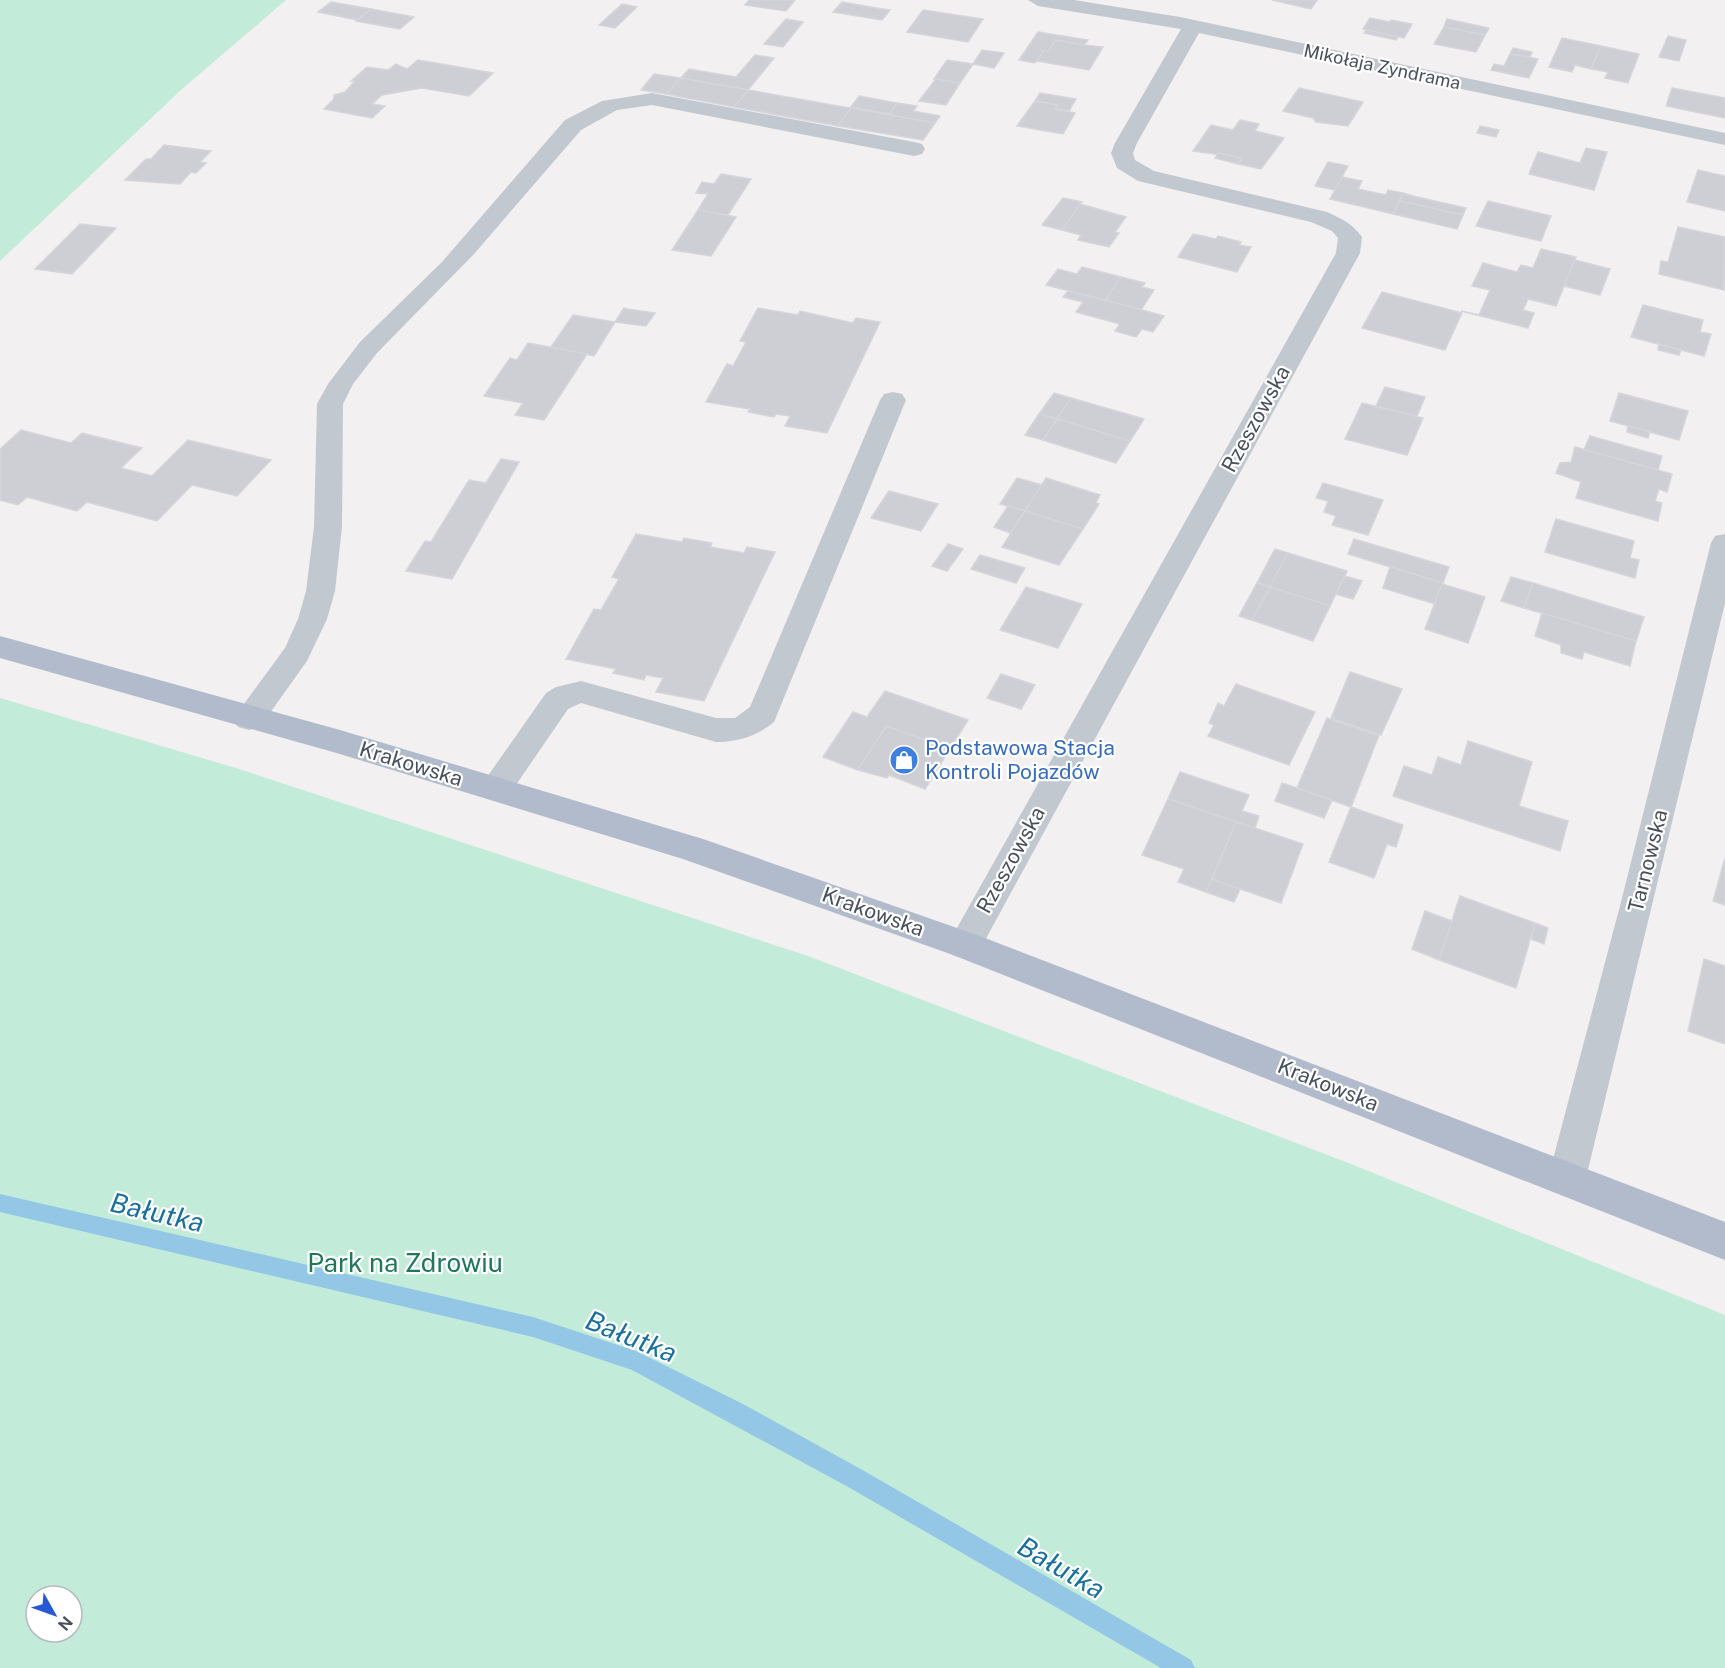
<svg xmlns="http://www.w3.org/2000/svg" width="1725" height="1668" font-family="'Public Sans',sans-serif">
<style>
.green{fill:#c2ecd9;fill-rule:evenodd}
.lines{fill:none;stroke-linecap:round;stroke-linejoin:round}
.stream{fill:#93c7e5;fill-rule:evenodd}
.building{fill:#cdcfd4;stroke:#d5d5db;stroke-width:1.5}
.minor{fill:#c2c8d0;fill-rule:evenodd}
.major{fill:#b2bbcc;fill-rule:evenodd}
.labels{text-anchor:middle;stroke-width:4.5;stroke-linejoin:round;paint-order:stroke}
.far-street-label{font-size:18px;fill:#49505c;stroke:#fff}
.street-label{font-size:21px;fill:#49505c;stroke:#fff}
.shop-label{font-size:21px;fill:#366cbe;stroke:#fff;text-anchor:start}
.near-park-label{font-size:26px;fill:#1f7859;stroke:#fff}
.near-water-label{font-size:27px;font-style:italic;fill:#186fa0;stroke:#fff}
</style>
<rect width="100%" height="100%" fill="#f2f0f0"/>
<g class="green">
<path d="M0 0H286L182 89 0 261Z"/>
<path d="M0 698 239 769 808 956 1351 1164 1725 1315V1668H0ZM36 1596H72V1632H36Z"/>
</g>
<g class="lines">
<path class="stream" d="M0 1194 533 1317 636 1351 743 1404 866 1472 1191 1660 1195 1668H1161L850 1488 632 1370 533 1337 0 1212Z"/>
</g>
<g class="building">
<path d="M749 0H795L786 11 745 5Z"/>
<path d="M1272 0H1317L1311 9Z"/>
<path d="M331 2 371 9 357 20 318 12Z"/>
<path d="M842 2 876 8 890 10 882 20 833 12Z"/>
<path d="M622 4 637 7 615 28 599 25Z"/>
<path d="M371 9 414 17 400 29 356 21Z"/>
<path d="M923 10 983 19 968 42 907 32Z"/>
<path d="M1370 18 1390 22 1391 20 1412 24 1404 38 1363 29Z"/>
<path d="M786 19 803 22 783 47 764 44Z"/>
<path d="M1447 19 1489 28 1485 35 1444 27Z"/>
<path d="M1444 27 1485 35 1476 52 1434 44Z"/>
<path d="M1366 30 1398 37 1396 40 1364 33Z"/>
<path d="M1038 32 1088 40 1084 45 1055 40 1048 52 1043 51 1035 63 1019 60Z"/>
<path d="M1668 36 1686 40 1679 61 1659 57Z"/>
<path d="M1562 38 1601 46 1591 69 1575 65 1572 72 1549 67Z"/>
<path d="M1055 40 1084 45 1103 47 1089 70 1037 61 1043 51 1048 52Z"/>
<path d="M1601 46 1639 54 1628 83 1605 78 1608 72 1591 69Z"/>
<path d="M1513 48 1532 52 1530 58 1510 54Z"/>
<path d="M982 50 1004 53 994 68 973 64Z"/>
<path d="M1510 54 1538 59 1529 78 1491 70 1494 64 1504 66Z"/>
<path d="M755 55 774 58 748 90 681 78 689 69 736 77Z"/>
<path d="M418 60 493 73 469 96 422 88 382 95 372 104 385 106 372 118 324 109 334 99V95L345 92 355 81H351L367 67 388 70 396 64 407 69Z"/>
<path d="M947 60 973 64 960 83 934 79Z"/>
<path d="M654 74 681 78 666 94 641 90Z"/>
<path d="M681 78 748 90 734 107 666 94Z"/>
<path d="M936 79 960 83 946 105 919 101Z"/>
<path d="M1299 88 1363 102 1348 126 1316 122 1313 118 1283 111Z"/>
<path d="M1672 88 1725 98V118L1666 106Z"/>
<path d="M748 90 838 106 851 108 838 126 734 107Z"/>
<path d="M1040 93 1076 99 1069 111 1055 109 1057 105 1035 101Z"/>
<path d="M859 96 897 103 890 114 851 107Z"/>
<path d="M1035 101 1057 105 1055 109 1075 113 1063 134 1017 126Z"/>
<path d="M897 103 917 106 913 111 940 116 935 123 890 115Z"/>
<path d="M851 108 890 115 935 123 923 140 838 126Z"/>
<path d="M1240 120 1259 124 1255 131 1284 138 1261 169 1238 164 1242 158 1193 151 1211 125 1233 130Z"/>
<path d="M1480 126 1499 130 1496 137 1477 133Z"/>
<path d="M164 145 211 151 200 162 206 163 196 173 191 172 180 184 125 180 146 159H151Z"/>
<path d="M1586 148 1607 152 1594 190 1529 174 1538 152 1580 163Z"/>
<path d="M1219 153 1242 158 1238 164 1215 158Z"/>
<path d="M1328 162 1348 166 1335 190 1315 186Z"/>
<path d="M1698 170 1725 176V211L1687 202Z"/>
<path d="M721 174 751 179 728 215 698 210 708 194 696 193 702 182 714 184Z"/>
<path d="M1342 177 1362 181 1358 189 1386 195 1388 190 1403 193 1393 214 1330 199Z"/>
<path d="M1403 193 1417 197 1466 208 1463 215 1400 201Z"/>
<path d="M1063 198 1082 202 1062 230 1042 225Z"/>
<path d="M1400 201 1463 215 1457 229 1393 214Z"/>
<path d="M1488 201 1551 216 1541 241 1476 226Z"/>
<path d="M1080 204 1126 217 1115 232 1119 233 1109 247 1078 240 1081 235 1062 230Z"/>
<path d="M698 210 736 217 711 256 672 250Z"/>
<path d="M80 224 116 228 72 274 35 269Z"/>
<path d="M1678 227 1725 237 1724 290 1659 274 1661 261 1668 262Z"/>
<path d="M1193 234 1216 239 1218 236 1241 242 1239 245 1251 247 1237 272 1178 257Z"/>
<path d="M1541 249 1576 257 1556 306 1528 299 1523 310 1534 313 1528 328 1461 311 1479 315 1490 290 1472 286 1483 263 1517 272 1521 265 1533 268Z"/>
<path d="M1575 260 1610 269 1600 295 1564 286Z"/>
<path d="M1082 267 1121 277 1105 300 1046 285 1058 269 1077 274Z"/>
<path d="M1121 277 1145 283 1142 287 1154 290 1141 310 1105 300Z"/>
<path d="M1068 291 1105 300 1164 316 1153 332 1142 329 1136 337 1115 331 1120 324 1076 312 1083 302 1063 297Z"/>
<path d="M1382 292 1462 313 1445 350 1362 328Z"/>
<path d="M1643 305 1703 320 1700 332 1711 334 1704 356 1631 337Z"/>
<path d="M624 308 627 309 655 313 646 326 615 322Z"/>
<path d="M758 308 798 315 800 311 853 323 856 318 880 322 827 433 785 426 790 416 776 414 774 417 748 412 750 409 706 402 727 364 733 366 746 342 740 341Z"/>
<path d="M573 315 615 322 594 356 551 347Z"/>
<path d="M528 343 587 354 544 420 515 415 523 403 484 396 510 358 517 360Z"/>
<path d="M1659 344 1681 350 1679 355 1658 350Z"/>
<path d="M1385 387 1425 397 1417 416 1376 406Z"/>
<path d="M1054 393 1071 398 1057 419 1039 414Z"/>
<path d="M1619 393 1688 411 1679 440 1610 421Z"/>
<path d="M1071 398 1144 419 1130 441 1057 419Z"/>
<path d="M1362 403 1423 418 1407 455 1345 439Z"/>
<path d="M1039 414 1057 419 1043 440 1025 435Z"/>
<path d="M1057 419 1130 441 1116 463 1043 440Z"/>
<path d="M1628 426 1650 432 1648 438 1627 432Z"/>
<path d="M21 430 71 443 82 433 142 448 121 468 152 476 188 440 271 460 237 496 192 485 157 521 87 502 77 511 27 497 18 505 0 500V449Z"/>
<path d="M1590 436 1662 456 1658 470 1584 450Z"/>
<path d="M1575 447 1672 474 1667 492 1659 489 1655 501 1662 503 1658 521 1576 498 1581 482 1556 473 1560 463 1571 462Z"/>
<path d="M501 459 519 462 452 579 406 571 425 541 431 542 469 480 486 483Z"/>
<path d="M1017 478 1042 485 1025 511 1000 504Z"/>
<path d="M1046 478 1100 495 1096 503 1099 504 1083 529 1025 511Z"/>
<path d="M1323 483 1383 500 1368 535 1332 525 1336 516 1324 512 1328 501 1316 498Z"/>
<path d="M889 491 938 504 921 531 871 518Z"/>
<path d="M1008 506 1025 511 1011 533 994 527Z"/>
<path d="M1025 511 1083 529 1059 565 1002 547Z"/>
<path d="M1556 519 1634 541 1630 558 1639 560 1635 578 1545 552Z"/>
<path d="M636 534 682 542 684 538 712 543 710 547 744 553 747 547 775 552 704 701 656 692 663 678 646 675 644 680 613 673 616 669 566 659 594 609 601 610 619 579 612 577Z"/>
<path d="M1354 539 1449 567 1443 583 1348 554Z"/>
<path d="M948 544 963 549 947 571 932 566Z"/>
<path d="M1275 549 1288 553 1270 587 1257 583Z"/>
<path d="M1288 553 1347 571 1330 606 1270 587Z"/>
<path d="M980 555 1025 568 1016 583 971 569Z"/>
<path d="M1390 567 1443 583 1435 604 1383 588Z"/>
<path d="M1345 576 1362 581 1353 599 1336 594Z"/>
<path d="M1511 577 1533 583 1524 608 1501 601Z"/>
<path d="M1257 583 1270 587 1252 620 1239 616Z"/>
<path d="M1533 583 1644 617 1636 641 1524 608Z"/>
<path d="M1442 584 1485 597 1468 643 1425 629Z"/>
<path d="M1026 587 1082 604 1058 648 1000 630Z"/>
<path d="M1270 587 1330 606 1313 641 1252 620Z"/>
<path d="M1542 613 1636 641 1630 666 1584 652 1582 659 1561 653V645L1535 636Z"/>
<path d="M1350 672 1402 689 1381 735 1331 718Z"/>
<path d="M1001 674 1035 685 1021 709 987 698Z"/>
<path d="M1236 684 1315 712 1289 765 1208 736 1214 725 1209 723 1218 703 1224 706Z"/>
<path d="M885 691 968 720 950 749 886 726 858 770 823 757 853 712 867 717Z"/>
<path d="M1327 718 1379 735 1351 807 1297 788Z"/>
<path d="M886 726 950 749 925 789 889 775 887 778 858 770Z"/>
<path d="M1468 741 1532 762 1519 806 1568 821 1560 851 1393 796 1404 766 1432 775 1438 757 1461 765Z"/>
<path d="M1180 772 1249 795 1242 811 1259 816 1255 828 1168 799Z"/>
<path d="M1282 783 1332 800 1324 818 1275 801Z"/>
<path d="M1168 799 1236 822 1206 892 1178 882 1184 869 1142 855Z"/>
<path d="M1351 807 1403 825 1396 847 1387 844 1374 878 1329 862Z"/>
<path d="M1236 822 1303 844 1281 903 1212 879Z"/>
<path d="M1725 858V905L1713 901Z"/>
<path d="M1212 879 1240 889 1234 902 1206 892Z"/>
<path d="M1460 896 1535 923 1516 988 1439 960Z"/>
<path d="M1425 911 1452 921 1439 960 1412 949Z"/>
<path d="M1535 923 1548 928 1544 944 1531 939Z"/>
<path d="M1704 959 1725 966V1044L1688 1031Z"/>
</g>
<g class="lines">
<g class="minor">
<path d="M1028 0H1074L1180 17 1725 133V145L1199 33 1137 143 1133 153 1135 160 1154 171 1327 212C1342 219 1352 223 1362 237L1360 253 977 955 965 959 953 955 948 945 953 935 1336 253 1338 238 1332 231 1311 222 1138 181 1117 168 1111 153 1115 143 1181 29 1038 6Z"/>
<path d="M652 93 914 142 922 144 925 149 922 154 914 156 652 105 617 110 581 130 474 254 377 353 353 384 343 404 342 527 335 591 327 619 307 661 260 727 249 730 238 727 233 719 285 648 298 619 306 591 314 527 317 404 328 384 360 342 442 262 565 120 602 101Z"/>
<path d="M893 392 902 394 906 400 774 722C757 736 738 742 716 742L581 703 568 709 507 798 496 801 485 798 480 789 485 780 546 693 556 687 581 681 716 718H735L750 707 880 400 884 394Z"/>
<path d="M1725 534V603L1586 1178 1581 1190 1567 1196 1553 1190 1548 1178 1621 902 1711 543 1715 536Z"/>
</g>
<path class="major" d="M0 636 340 730 703 839 977 935 1725 1222V1260L953 955 683 859 340 754 0 658Z"/>
</g>
<defs>
<g id="shop-disc" transform="scale(1.5)"><circle r="9.5" fill="#3f7fe0" stroke="#fff"/><path d="M-5-2.5h2.3a2.7 3.5 0 0 1 5.4 0H5L5.5 6h-11ZM-1.5-2.5h3a1.5 2.3 0 0 0-3 0Z" fill="#fff"/></g>
</defs>
<g fill-rule="evenodd">
<use href="#shop-disc" x="904" y="760"/>
</g>
<g class="labels">
<g class="far-street-label">
<text transform="translate(1382 67) rotate(12)" y="6">Mikołaja Zyndrama</text>
</g>
<g class="street-label">
<text transform="translate(1256 419) rotate(-61)" y="7">Rzeszowska</text>
<text transform="translate(411 764) rotate(17)" y="7">Krakowska</text>
<text transform="translate(1011 860) rotate(-61)" y="7">Rzeszowska</text>
<text transform="translate(1648 861) rotate(-76)" y="7">Tarnowska</text>
<text transform="translate(873 912) rotate(20)" y="7">Krakowska</text>
<text transform="translate(1328 1085) rotate(22)" y="7">Krakowska</text>
</g>
<g class="shop-label">
<text x="925" y="755">Podstawowa Stacja<tspan x="925" dy="24">Kontroli Pojazdów</tspan></text>
</g>
<g class="near-park-label">
<text x="405" y="1272">Park na Zdrowiu</text>
</g>
<g class="near-water-label">
<text transform="translate(157 1213) rotate(13)" y="9">Bałutka</text>
<text transform="translate(631 1337) rotate(22)" y="9">Bałutka</text>
<text transform="translate(1061 1568) rotate(30)" y="9">Bałutka</text>
</g>
</g>
<g transform="translate(54 1614) rotate(130)"><circle r="28" fill="#ffffff" stroke="#b6b9be" stroke-width="1.5"/>
<path d="M0-4.5L10 22L0 15L-10 22Z" fill="#2859d4"/>
<text y="-9" font-size="16" font-weight="bold" text-anchor="middle" fill="#49505c">N</text>
</g>
</svg>
